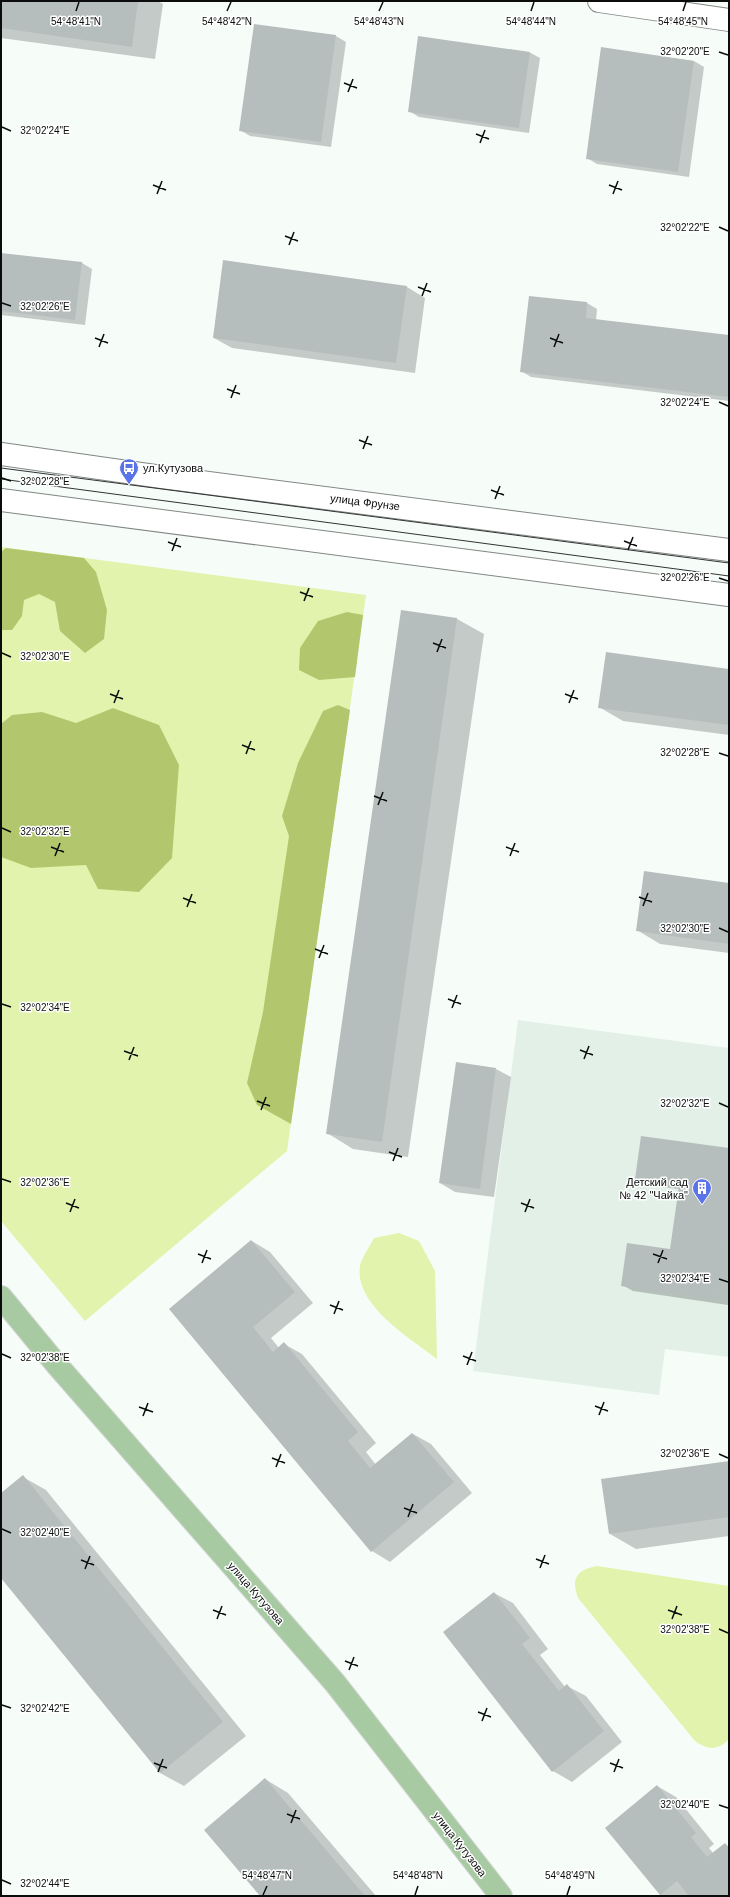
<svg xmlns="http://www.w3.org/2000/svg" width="730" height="1897" font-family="Arial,sans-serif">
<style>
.built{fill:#e2f0e8}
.green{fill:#e1f3ac}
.forest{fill:#b2c76d}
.shadow{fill:#0003}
.building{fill:#b6bebd}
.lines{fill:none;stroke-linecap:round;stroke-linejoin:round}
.minor-casing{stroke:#818784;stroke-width:24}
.secondary-casing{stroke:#818784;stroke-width:24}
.primary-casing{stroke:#d8d8d8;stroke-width:24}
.minor{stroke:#fff;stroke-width:22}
.secondary{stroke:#fff;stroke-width:22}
.primary{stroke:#a7caa2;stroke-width:22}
.tram{stroke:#313332;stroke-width:1}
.ticks{fill:none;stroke:#0b0d0c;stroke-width:1.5}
.labels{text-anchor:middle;stroke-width:3;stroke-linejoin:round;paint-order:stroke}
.poi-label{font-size:11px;fill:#0b0d0c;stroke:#fff;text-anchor:start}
.street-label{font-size:11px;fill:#0b0d0c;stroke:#fff}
.ticks-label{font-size:10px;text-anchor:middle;fill:#0b0d0c;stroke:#fff;stroke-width:3;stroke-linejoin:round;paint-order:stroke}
</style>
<rect width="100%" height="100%" fill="#f6fdf9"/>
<path class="built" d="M518 1020 729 1048V1357L665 1349 659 1395 473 1371Z"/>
<g class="green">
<path d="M1 547 366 595 287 1151 85 1321 1 1221Z"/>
<path d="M399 1233 419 1241 435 1271 437 1359C410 1338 354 1305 360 1266 362 1257 370 1246 374 1238Z"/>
<path d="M597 1566 729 1586V1739C718 1751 707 1750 695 1741L578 1598C571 1579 576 1570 597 1566Z"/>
</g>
<g class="forest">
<path d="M6 548 84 558 96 572 107 610 104 639 85 653 60 631 55 602 39 594 24 600 22 616 12 630H1V552Z"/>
<path d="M347 612 363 615 355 677 319 680 299 670 300 648 318 621Z"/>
<path d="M338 705 350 710 291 1124 257 1105 247 1083 263 1012 289 836 282 816 298 763 323 711Z"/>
<path d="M113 708 159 725 179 765 172 858 139 892 98 889 86 865 31 868 1 857V724L12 715 42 712 76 723Z"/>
</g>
<g class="shadow">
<path d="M1 1H158L163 4 155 59 1 38Z"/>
<path d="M255 25 336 36 346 42 331 147 250 136 240 130Z"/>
<path d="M602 49 694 61 704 67 689 177 597 164 587 158Z"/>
<path d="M529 52 540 58 529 133 419 117 409 111Z"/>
<path d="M1 254 82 263 92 269 85 325 1 315Z"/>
<path d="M224 262 407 287 425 298 415 373 232 348 214 338Z"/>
<path d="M530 297 587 303 597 309 596 320 729 336V401L531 377 521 371Z"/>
<path d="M402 611 457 619 484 634 408 1157 353 1149 327 1133Z"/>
<path d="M729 670V735L623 721 599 707Z"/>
<path d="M729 884V953L660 944 637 930Z"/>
<path d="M496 1069 511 1077 494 1197 455 1192 440 1183Z"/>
<path d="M729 1149 728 1305 633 1291 622 1285 671 1250 679 1189 646 1185 636 1179Z"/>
<path d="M252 1241 270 1252 313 1303 271 1338 279 1348 284 1344 302 1354 376 1443 366 1452 376 1465 413 1434 431 1444 472 1493 390 1562 372 1551 170 1309Z"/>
<path d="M729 1462V1536L636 1549 610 1534Z"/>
<path d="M23 1477 46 1490 246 1736 184 1786 160 1773 1 1576V1495Z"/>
<path d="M494 1593 513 1603 548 1649 540 1655 565 1687 567 1686 586 1696 622 1742 572 1782 553 1771 444 1633Z"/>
<path d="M265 1779 288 1793 376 1896H261Z"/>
<path d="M657 1786 676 1797 714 1844 709 1848 713 1853 725 1844 729 1847V1896H663L660 1895Z"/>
</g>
<g class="building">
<path d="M1 1H138L132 47 1 28Z"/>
<path d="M254 24 336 35 321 142 239 131Z"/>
<path d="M418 36 530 52 519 128 408 112Z"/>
<path d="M601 47 694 61 678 172 586 159Z"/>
<path d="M1 253 82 262 75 320 1 311Z"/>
<path d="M223 260 407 286 396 363 213 338Z"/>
<path d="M529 296 587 302 586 318 729 335V397L520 372Z"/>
<path d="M401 610 457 618 382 1142 326 1134Z"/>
<path d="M606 652 729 669V725L598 708Z"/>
<path d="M644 871 729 883V944L636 931Z"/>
<path d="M456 1062 496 1068 480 1189 439 1183Z"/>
<path d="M641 1136 729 1148V1225L718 1299 621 1286 627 1243 670 1249 679 1186 635 1179Z"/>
<path d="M251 1240 295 1292 253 1327 273 1352 284 1342 358 1432 348 1441 370 1468 412 1433 454 1482 371 1552 169 1309Z"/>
<path d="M729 1461V1517L609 1534 601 1479Z"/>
<path d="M23 1475 223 1722 160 1773 1 1578V1493Z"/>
<path d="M494 1592 530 1638 522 1644 559 1691 567 1684 604 1731 552 1772 443 1632Z"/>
<path d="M265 1778 365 1896H260L204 1830Z"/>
<path d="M657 1785 696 1833 691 1837 707 1857 725 1843 729 1848V1896H689L677 1881 660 1895 605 1828Z"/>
</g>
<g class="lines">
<g class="minor-casing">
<path id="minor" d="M599 1 729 20"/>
</g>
<g class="secondary-casing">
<g id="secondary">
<path d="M1 454 162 477 729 550"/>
<path d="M1 500 729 595"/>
</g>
</g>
<g class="primary-casing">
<path id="primary" d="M1 1297 57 1365 335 1683 501 1896"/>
</g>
<use href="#minor" class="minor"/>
<use href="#secondary" class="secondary"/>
<use href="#primary" class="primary"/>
<g class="tram">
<path d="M1 468 729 563"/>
<path d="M1 479 729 576"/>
</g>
</g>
<path class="ticks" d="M76 11 79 2M227 11 231 2M379 11 383 2M531 11 534 2M683 11 686 2M719 52 728 55M344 83 357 88M348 92 353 79M2 127 11 131M476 134 489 139M480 143 485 130M153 185 166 190M609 185 622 190M157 194 162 181M613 194 618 181M719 227 728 231M285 236 298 241M289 245 294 232M418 287 431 292M422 296 427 283M2 303 11 306M95 338 108 343M550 338 563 343M99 347 104 334M554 347 559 334M227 389 240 394M231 398 236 385M719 402 728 406M359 440 372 445M363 449 368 436M2 478 11 481M491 490 504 495M495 499 500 486M624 541 637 546M168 542 181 547M628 550 633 537M172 551 177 538M719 578 728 581M300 592 313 597M304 601 309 588M433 643 446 648M437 652 442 639M2 653 11 657M110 694 123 699M565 694 578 699M114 703 119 690M569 703 574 690M242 745 255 750M719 753 728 756M246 754 251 741M374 796 387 801M378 805 383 792M2 828 11 832M51 847 64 852M506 847 519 852M55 856 60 843M510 856 515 843M639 897 652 902M183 898 196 903M643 906 648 893M187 907 192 894M719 928 728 932M315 949 328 954M319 958 324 945M448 999 461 1004M2 1004 11 1007M452 1008 457 995M580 1050 593 1055M124 1051 138 1056M584 1059 589 1046M129 1060 134 1047M257 1101 270 1106M719 1103 728 1107M261 1110 266 1097M389 1152 402 1157M393 1161 398 1148M2 1179 11 1182M66 1203 79 1208M521 1203 534 1208M70 1212 75 1199M525 1212 530 1199M198 1254 211 1259M653 1254 667 1259M202 1263 207 1250M658 1263 663 1250M719 1279 728 1282M330 1305 343 1310M334 1314 339 1301M2 1354 11 1358M463 1356 476 1361M467 1365 472 1352M595 1406 608 1411M139 1407 153 1412M599 1415 604 1402M143 1416 148 1403M719 1454 728 1458M272 1458 285 1463M276 1467 281 1454M404 1508 417 1513M408 1517 413 1504M2 1529 11 1533M536 1559 549 1564M81 1560 94 1565M540 1568 545 1555M85 1569 90 1556M213 1610 226 1615M668 1610 682 1615M217 1619 222 1606M672 1619 677 1606M719 1629 728 1633M345 1661 358 1666M349 1670 354 1657M2 1705 11 1708M478 1712 491 1717M482 1721 487 1708M154 1763 167 1768M610 1763 623 1768M158 1772 163 1759M614 1772 619 1759M719 1805 728 1808M287 1814 300 1819M291 1823 296 1810M2 1880 11 1884M263 1895 267 1886M415 1895 418 1886M567 1895 570 1886"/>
<defs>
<g id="bus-pin" transform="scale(1)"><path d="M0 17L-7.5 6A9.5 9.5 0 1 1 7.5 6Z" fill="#5b73e9" stroke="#fff"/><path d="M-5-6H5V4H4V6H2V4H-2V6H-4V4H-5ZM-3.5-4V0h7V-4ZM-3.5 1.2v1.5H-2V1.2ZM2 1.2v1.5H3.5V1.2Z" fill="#fff"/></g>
<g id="building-pin" transform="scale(1)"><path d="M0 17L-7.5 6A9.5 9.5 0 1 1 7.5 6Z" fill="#5b73e9" stroke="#fff"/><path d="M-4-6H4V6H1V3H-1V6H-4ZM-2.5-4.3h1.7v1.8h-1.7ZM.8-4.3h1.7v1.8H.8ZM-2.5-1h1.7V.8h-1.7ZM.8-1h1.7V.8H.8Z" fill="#fff"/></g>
</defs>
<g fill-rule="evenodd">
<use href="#bus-pin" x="129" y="468"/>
<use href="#building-pin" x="702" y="1188"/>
</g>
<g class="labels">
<g class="poi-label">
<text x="143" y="472">ул.Кутузова</text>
<text x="688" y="1186" text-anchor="end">Детский сад<tspan x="688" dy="13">№ 42 "Чайка"</tspan></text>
</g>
<g class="street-label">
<text transform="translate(365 502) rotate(7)" y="4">улица Фрунзе</text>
<text transform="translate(256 1593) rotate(49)" y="4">улица Кутузова</text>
<text transform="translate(460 1844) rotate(52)" y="4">улица Кутузова</text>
</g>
</g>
<g class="ticks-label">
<text x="76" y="25">54°48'41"N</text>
<text x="227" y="25">54°48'42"N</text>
<text x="379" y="25">54°48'43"N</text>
<text x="531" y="25">54°48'44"N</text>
<text x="683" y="25">54°48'45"N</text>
<text x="685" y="55">32°02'20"E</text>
<text x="45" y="134">32°02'24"E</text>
<text x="685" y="231">32°02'22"E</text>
<text x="45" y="310">32°02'26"E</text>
<text x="685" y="406">32°02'24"E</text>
<text x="45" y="485">32°02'28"E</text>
<text x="685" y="581">32°02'26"E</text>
<text x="45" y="660">32°02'30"E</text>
<text x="685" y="756">32°02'28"E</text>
<text x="45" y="835">32°02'32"E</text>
<text x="685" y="932">32°02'30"E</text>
<text x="45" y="1011">32°02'34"E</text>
<text x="685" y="1107">32°02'32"E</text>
<text x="45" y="1186">32°02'36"E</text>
<text x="685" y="1282">32°02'34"E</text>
<text x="45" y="1361">32°02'38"E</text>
<text x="685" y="1457">32°02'36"E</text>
<text x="45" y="1536">32°02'40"E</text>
<text x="685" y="1633">32°02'38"E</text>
<text x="45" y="1712">32°02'42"E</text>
<text x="685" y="1808">32°02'40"E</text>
<text x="267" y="1879">54°48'47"N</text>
<text x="418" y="1879">54°48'48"N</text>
<text x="570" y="1879">54°48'49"N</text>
<text x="45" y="1887">32°02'44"E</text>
</g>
<rect width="730" height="1897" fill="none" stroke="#0b0d0c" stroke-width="4"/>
</svg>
